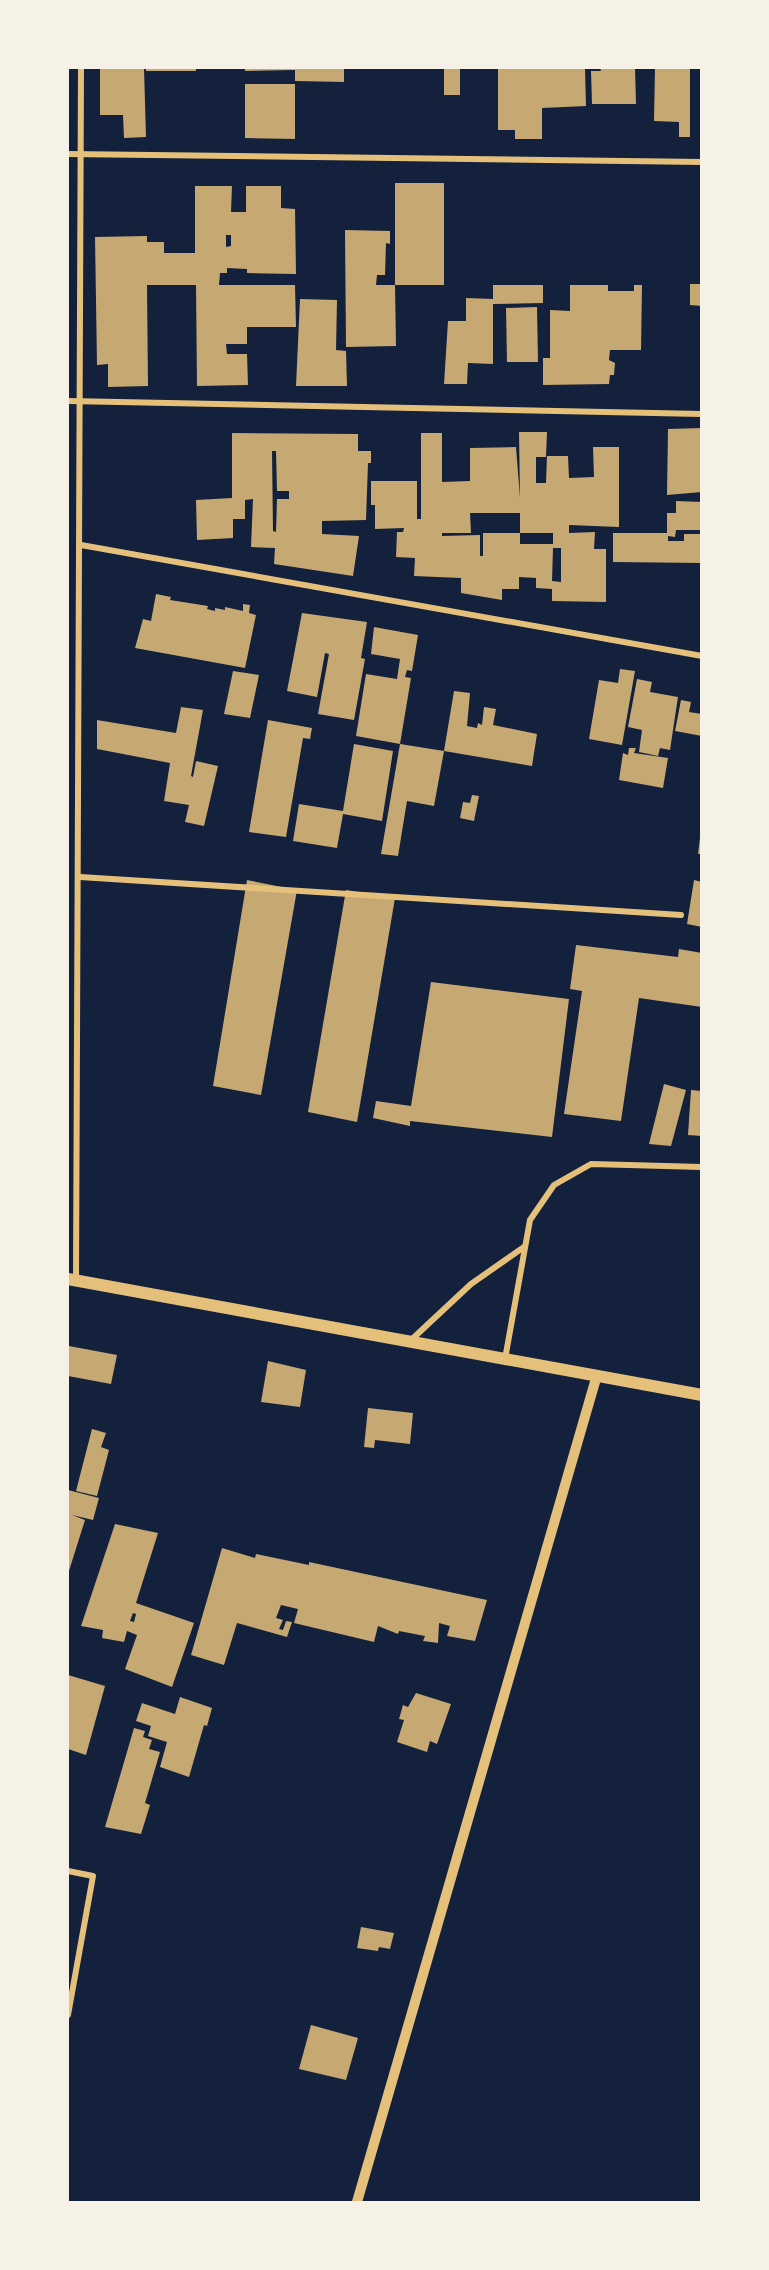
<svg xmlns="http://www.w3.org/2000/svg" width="769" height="2270" font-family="'Roboto Serif',serif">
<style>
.building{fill:#c6a872;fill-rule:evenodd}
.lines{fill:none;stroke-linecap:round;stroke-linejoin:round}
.minor{stroke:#e5c07b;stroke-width:6}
.tertiary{stroke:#e5c07b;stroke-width:10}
.secondary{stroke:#e5c07b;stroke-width:12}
</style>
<rect width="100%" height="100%" fill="#14213d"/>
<g class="building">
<path d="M100 68H144L146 137 124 138 123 115H100Z"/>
<rect x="146" y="68" width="50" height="3"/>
<path d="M245 68H344V82L295 81V70L245 71Z"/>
<rect x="444" y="68" width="16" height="27"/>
<path d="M498 68H585L586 106 542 108V139H515V130H498Z"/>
<path d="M600 68H635L636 104H592L591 71H601Z"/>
<path d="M655 68H690V137H679V122L654 121Z"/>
<path d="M245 84H295V139L245 138Z"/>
<rect x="395" y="183" width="49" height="102"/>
<path d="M195 186H232L231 212H246V186H281V208L295 209 296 274 247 273V269L227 268V273H220L219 285H295L296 327H247V344H226L227 354H247L248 385 197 386 196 285H147L148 386 108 387V364L97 365 95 237 147 236V242H164V253H195ZM226 235H231V246L226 247Z"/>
<path d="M345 230 390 231V244L386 243 385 275H377L376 285H395L396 346 346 347Z"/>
<path d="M690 284H702V306L690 305Z"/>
<path d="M493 285H543V303L493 304V364L468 363 467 384H444L448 321H466V298L493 299Z"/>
<path d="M570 285H608V291H634V285H642L641 350H610L609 360 615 363 614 375H610L609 384 543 385V358H550V310L570 311Z"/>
<path d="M300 299 337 300 336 350 346 351 347 386H296Z"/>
<path d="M537 307 538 362H507L506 308Z"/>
<path d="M702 428V492L667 495 668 429Z"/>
<path d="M519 432H547L546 457H536V483H546L547 456H568L569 478 594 477 593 447H619V527L569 525V533L595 532 594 549H606V602L552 601V589L536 588V578L519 577V589H502V600L461 593V578L414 576 415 558 396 557 397 532H403L404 528 375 529V505H371V481H417V519H421V433H442V482L470 481V448L516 447 520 498ZM470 513H520V533H483V556H480V535L442 536V533H471ZM520 533H553V544H520ZM553 548H561V582L552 581Z"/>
<path d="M232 433 358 434V451H371V463H368L366 520 322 521V534L359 536 353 576 274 564 275 548 251 547 253 499 245 500V519H233V538L197 540 196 500 232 498ZM272 451H276L277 491H289V499H277L276 532 273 531Z"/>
<path d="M676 501 702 502V530H676L675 537 668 536V541H684V534H702V563L613 562V533H667V513H676Z"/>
<path d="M156 594 171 597 170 600 208 606 207 609 215 611V608L225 610V607L243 611V604L250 605 249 613 256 615 245 668 135 648 143 619 151 621Z"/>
<path d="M302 613 367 622 361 658 365 659 354 720 318 714 329 654 325 653 317 697 287 691Z"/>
<path d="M374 627 418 635 412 671 407 670 405 677 411 678 400 744 444 751 434 806 407 801 398 856 381 854 400 744 356 736 366 674 397 679 400 659 371 654Z"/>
<path d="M620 669 635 671 622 745 589 739 599 680 618 683Z"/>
<path d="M233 671 259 675 250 718 224 714Z"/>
<path d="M637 679 652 682 650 692 678 697 670 750 660 748 658 756 639 752 642 730 628 727Z"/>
<path d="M454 691 470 693 467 726 477 728 478 723 482 725 484 707 496 709 493 725 537 734 532 766 444 751Z"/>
<path d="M681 700 691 702 689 712 702 714V736L675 731Z"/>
<path d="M181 707 203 710 191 776 193 777 196 761 218 766 204 826 185 822 189 805 164 801 170 763 97 749V720L176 733Z"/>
<path d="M268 720 312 728 310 739 303 738 286 837 249 832Z"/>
<path d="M354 744 393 751 382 821 343 814 337 848 293 841 299 804 343 811Z"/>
<path d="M629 748H636L634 753 668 758 663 788 619 780 623 753 628 755Z"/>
<path d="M472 795 479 796 474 821 460 818 463 802 470 803Z"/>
<path d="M700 838H702V854H698Z"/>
<path d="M247 880 297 890 261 1095 213 1086Z"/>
<path d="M694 880 702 882V927L687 924Z"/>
<path d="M346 890 395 898 357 1122 308 1112Z"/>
<path d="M576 945 678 957 679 949 702 953V1007L639 998 621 1121 564 1114 582 991 570 989Z"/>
<path d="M431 982 569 999 552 1137 410 1121V1126L373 1118 376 1101 411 1106Z"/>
<path d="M664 1084 686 1090 671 1146 649 1144Z"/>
<path d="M691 1090 702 1091V1136L688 1135Z"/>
<path d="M69 1346 117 1355 111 1384 68 1376Z"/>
<path d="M268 1361 306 1370 300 1407 261 1402Z"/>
<path d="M368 1408 413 1413 410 1444 375 1440 374 1448 364 1447Z"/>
<path d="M92 1429 106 1433 101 1447 109 1450 97 1496 76 1491Z"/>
<path d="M68 1490 99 1498 93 1520 72 1515 85 1520 68 1574Z"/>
<path d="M115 1524 158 1533 136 1603 194 1623 172 1687 125 1669 137 1635 127 1631 124 1642 102 1638 103 1630 81 1626ZM133 1613 136 1614 134 1622 130 1621Z"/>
<path d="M222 1548 255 1558 256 1554 309 1565V1562L487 1600 475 1641 447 1636 450 1626 439 1623 438 1643 423 1641 425 1636 399 1631 398 1634 378 1626 374 1642 294 1623 298 1609 281 1605 276 1618 283 1620 279 1629 283 1630 286 1621 292 1622 287 1637 237 1623 224 1665 191 1655Z"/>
<path d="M68 1675 105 1686 86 1755 68 1749Z"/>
<path d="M416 1693 451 1704 437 1744 430 1741 427 1752 397 1742 404 1720 399 1719 403 1705 408 1707Z"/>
<path d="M180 1697 212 1708 207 1726 204 1725 189 1777 160 1767 167 1742 148 1736 151 1726 136 1721 142 1703 175 1714Z"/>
<path d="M134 1728 145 1731 143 1737 152 1740 149 1749 160 1752 145 1803 150 1805 141 1834 105 1827Z"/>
<path d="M361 1927 394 1933 390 1949 379 1947 378 1951 357 1948Z"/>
<path d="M311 2025 358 2038 346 2080 299 2069Z"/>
</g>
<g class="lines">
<g class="minor">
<path d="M68 154 702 162"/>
<path d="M68 401 702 414"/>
<path d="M81 545 702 656"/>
<path d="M80 877 681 915"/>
<path d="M76 1281 81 68"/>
<path d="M410 1341 471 1284 524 1247"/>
<path d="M505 1359 530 1220 554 1185 591 1164 702 1167"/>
<path d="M68 1871 93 1876 68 2015"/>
</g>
<path class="tertiary" d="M357 2202 597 1375"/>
<path class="secondary" d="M68 1279 702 1395"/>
</g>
<rect width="769" height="2270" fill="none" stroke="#f6f1e7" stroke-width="138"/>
</svg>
